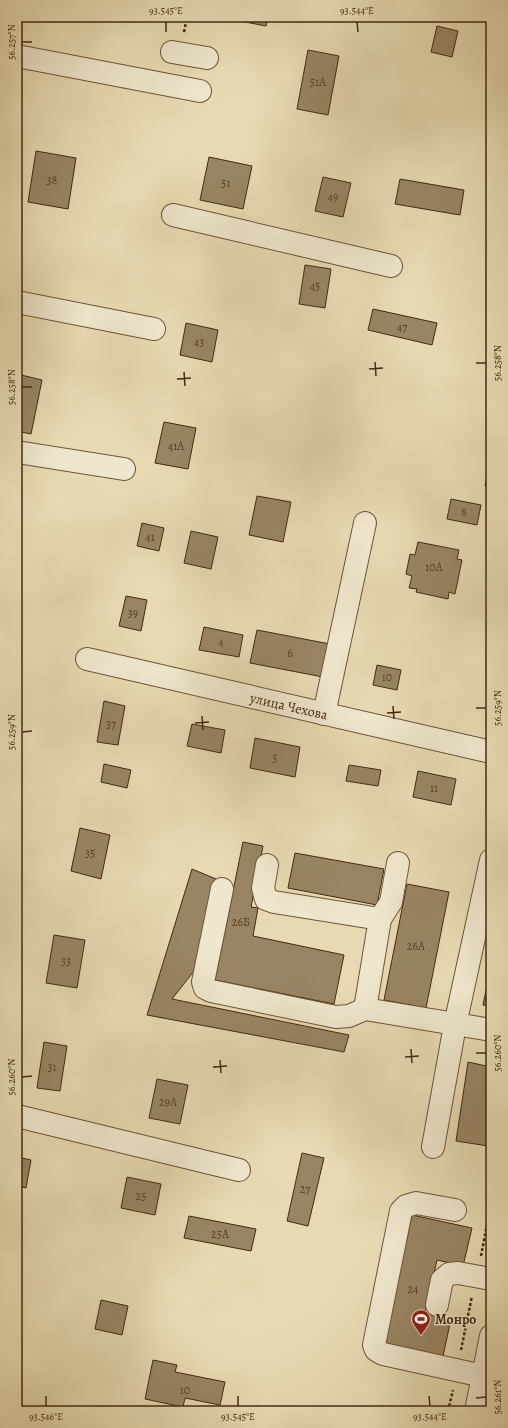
<svg xmlns="http://www.w3.org/2000/svg" width="508" height="1428" font-family="Alegreya,serif">
<style>
.building{fill:#998564;stroke:#452810}
.lines{fill:none;stroke-linecap:round;stroke-linejoin:round}
.minor-casing{stroke:#6e5438;stroke-width:24}
.path{stroke:#452810;stroke-width:2.5;stroke-dasharray:3 2;stroke-linecap:butt}
.minor{stroke:#efe7cd;stroke-width:22}
.ticks{fill:none;stroke:#452810;stroke-width:1.5}
.labels{text-anchor:middle;stroke-width:3;stroke-linejoin:round;paint-order:stroke}
.number-label{font-size:12px;fill:#5a3f25}
.street-label{font-size:14px;fill:#452810;stroke:#efe7cd}
.poi-label{font-size:14px;font-weight:bold;fill:#452810;stroke:#efe7cd;text-anchor:start}
.neatline{fill:none;stroke:#452810;stroke-width:1.5}
.ticks-label{font-size:10px;text-anchor:middle;fill:#452810}
</style>
<rect width="100%" height="100%" fill="#e7dab2"/>
<filter id="stains"><feTurbulence type="fractalNoise" baseFrequency=".005" numOctaves="4"/><feColorMatrix values="0 0 0 0 .2 0 0 0 0 .09 0 0 0 0 .02 0 0 0 .5 -.17"/></filter>
<radialGradient id="worn" r=".72"><stop offset=".6" stop-color="#630" stop-opacity="0"/><stop offset="1" stop-color="#630" stop-opacity=".3"/></radialGradient>
<g class="building">
<path d="M241 17H268L266 26 240 21Z"/>
<path d="M437 26 458 31 452 57 431 52Z"/>
<path d="M308 50 339 56 328 115 297 109Z"/>
<path d="M36 151 76 158 68 209 28 202Z"/>
<path d="M209 157 252 166 243 209 200 200Z"/>
<path d="M323 177 351 183 343 217 315 211Z"/>
<path d="M400 179 464 190 460 215 395 204Z"/>
<path d="M305 265 331 269 325 308 299 304Z"/>
<path d="M373 309 437 323 432 345 368 330Z"/>
<path d="M186 323 218 330 212 362 180 355Z"/>
<path d="M17 374 42 380 31 434 17 431Z"/>
<path d="M164 422 196 428 188 469 155 463Z"/>
<path d="M489 467H491V487L485 486Z"/>
<path d="M257 496 291 502 283 542 249 535Z"/>
<path d="M451 499 481 505 477 525 447 519Z"/>
<path d="M142 523 164 528 159 551 137 546Z"/>
<path d="M191 531 218 537 211 569 184 563Z"/>
<path d="M418 542 459 550 457 559 462 560 455 594 449 592 448 599 416 592 417 589 409 588 412 576 406 574 410 554 415 555Z"/>
<path d="M126 596 147 600 141 631 119 626Z"/>
<path d="M204 627 243 635 239 657 199 650Z"/>
<path d="M257 630 330 644 323 677 250 663Z"/>
<path d="M377 665 401 670 397 690 373 685Z"/>
<path d="M104 701 125 706 118 745 97 742Z"/>
<path d="M192 724 225 730 221 753 187 746Z"/>
<path d="M255 738 300 747 295 777 250 768Z"/>
<path d="M104 764 131 770 127 788 101 782Z"/>
<path d="M349 765 381 770 378 786 346 781Z"/>
<path d="M418 771 456 779 451 805 413 797Z"/>
<path d="M80 828 110 835 101 879 71 871Z"/>
<path d="M243 842 263 846 251 907 258 908 253 936 344 955 334 1004 215 980Z"/>
<path d="M295 853 384 869 377 905 288 888Z"/>
<path d="M192 869 216 879 194 971 172 999 349 1035 344 1052 147 1015Z"/>
<path d="M407 884 449 892 426 1008 384 1000Z"/>
<path d="M54 935 85 940 77 988 46 983Z"/>
<path d="M491 966V1006L483 1005Z"/>
<path d="M44 1042 67 1046 60 1091 37 1088Z"/>
<path d="M468 1062 491 1067V1132L488 1146 456 1141Z"/>
<path d="M157 1079 188 1085 180 1124 149 1118Z"/>
<path d="M302 1153 324 1158 308 1226 287 1221Z"/>
<path d="M17 1157 31 1160 26 1188 17 1186Z"/>
<path d="M127 1177 161 1184 155 1215 121 1208Z"/>
<path d="M412 1215 472 1228 463 1266 437 1260 425 1313 451 1319 443 1356 384 1343Z"/>
<path d="M189 1216 256 1229 251 1251 184 1238Z"/>
<path d="M17 1265H19L17 1279Z"/>
<path d="M101 1300 128 1306 122 1335 95 1329Z"/>
<path d="M153 1360 177 1365 175 1372 225 1382 220 1405 185 1398 183 1407 145 1399Z"/>
<path d="M107 1409 120 1411H106Z"/>
</g>
<g class="lines">
<g class="minor-casing">
<g id="minor">
<path d="M172 52 207 58"/>
<path d="M17 56 200 91"/>
<path d="M173 215 391 266"/>
<path d="M17 302 154 329"/>
<path d="M17 452 124 469"/>
<path d="M87 659 491 752"/>
<path d="M324 714 365 523"/>
<path d="M267 865 263 888 266 899 274 902 380 919 365 1009 491 1030"/>
<path d="M222 889 203 982 205 988 211 991 336 1017 349 1016 365 1009"/>
<path d="M380 919 391 902 398 863"/>
<path d="M17 1116 239 1170"/>
<path d="M433 1147 455 1025 491 860"/>
<path d="M455 1210 416 1203 406 1206 401 1211 374 1345 376 1350 383 1354 483 1376"/>
<path d="M437 1305 442 1280 449 1274 458 1273 491 1279"/>
<path d="M476 1411 491 1336"/>
</g>
</g>
<g class="path">
<path d="M184 32 187 17"/>
<path d="M481 1256 491 1204"/>
<path d="M461 1350 472 1296"/>
<path d="M448 1411 453 1390"/>
</g>
<use href="#minor" class="minor"/>
</g>
<path class="ticks" d="M166 22V32M357 22 358 32M22 42H32M375 362 376 376M476 363H486M369 369 383 368M184 372 185 386M177 379 191 378M22 387H32M393 706 394 719M476 708H486M387 713 401 712M202 716 203 730M195 723 209 722M22 732 32 731M411 1049 412 1063M476 1053H486M405 1057 419 1056M220 1060 221 1073M213 1067 227 1066M22 1077 32 1076M46 1396V1406M238 1396V1406M429 1396 430 1406M476 1398 486 1397"/>
<defs>
<g id="stadium-pin" transform="scale(1)"><path d="M0 17L-7.5 6A9.5 9.5 0 1 1 7.5 6Z" fill="#8f2418" stroke="#efe7cd"/><path d="M0-5a6.5 5 0 1 0 0 10a6.5 5 0 1 0 0-10ZM-3.5-1.8h7v3.6h-7Z" fill="#fff"/></g>
</defs>
<g fill-rule="evenodd">
<use href="#stadium-pin" x="421" y="1319"/>
</g>
<g class="labels">
<g class="number-label">
<text x="318" y="86">51А</text>
<text x="52" y="184">38</text>
<text x="226" y="187">51</text>
<text x="333" y="201">49</text>
<text x="315" y="290">45</text>
<text x="402" y="331">47</text>
<text x="199" y="346">43</text>
<text x="176" y="450">41А</text>
<text x="464" y="516">8</text>
<text x="150" y="541">41</text>
<text x="434" y="571">10А</text>
<text x="133" y="617">39</text>
<text x="221" y="646">4</text>
<text x="290" y="657">6</text>
<text x="387" y="681">10</text>
<text x="111" y="728">37</text>
<text x="275" y="762">5</text>
<text x="434" y="792">11</text>
<text x="90" y="857">35</text>
<text x="241" y="926">26Б</text>
<text x="416" y="950">26А</text>
<text x="66" y="965">33</text>
<text x="52" y="1071">31</text>
<text x="168" y="1106">29А</text>
<text x="305" y="1193">27</text>
<text x="141" y="1200">25</text>
<text x="220" y="1238">25А</text>
<text x="413" y="1293">24</text>
<text x="185" y="1394">10</text>
</g>
<g class="street-label">
<text transform="translate(289 706) rotate(13)" y="5">улица Чехова</text>
</g>
<g class="poi-label">
<text x="435" y="1324">Монро</text>
</g>
</g>
<rect width="508" height="1428" fill="none" stroke="#e7dab2" stroke-width="44"/>
<rect x="22" y="22" width="464" height="1384" class="neatline"/>
<g class="ticks-label">
<text x="166" y="14">93.545°E</text>
<text x="357" y="14">93.544°E</text>
<text transform="translate(11 42) rotate(-90)" y="4">56.257°N</text>
<text transform="translate(497 363) rotate(-90)" y="4">56.258°N</text>
<text transform="translate(11 387) rotate(-90)" y="4">56.258°N</text>
<text transform="translate(497 708) rotate(-90)" y="4">56.259°N</text>
<text transform="translate(11 732) rotate(-90)" y="4">56.259°N</text>
<text transform="translate(497 1053) rotate(-90)" y="4">56.260°N</text>
<text transform="translate(11 1077) rotate(-90)" y="4">56.260°N</text>
<text transform="translate(497 1397) rotate(-90)" y="4">56.261°N</text>
<text x="46" y="1420">93.546°E</text>
<text x="238" y="1420">93.545°E</text>
<text x="430" y="1420">93.544°E</text>
</g>
<rect width="100%" height="100%" filter="url(#stains)"/>
<rect width="100%" height="100%" fill="url(#worn)"/>
</svg>
